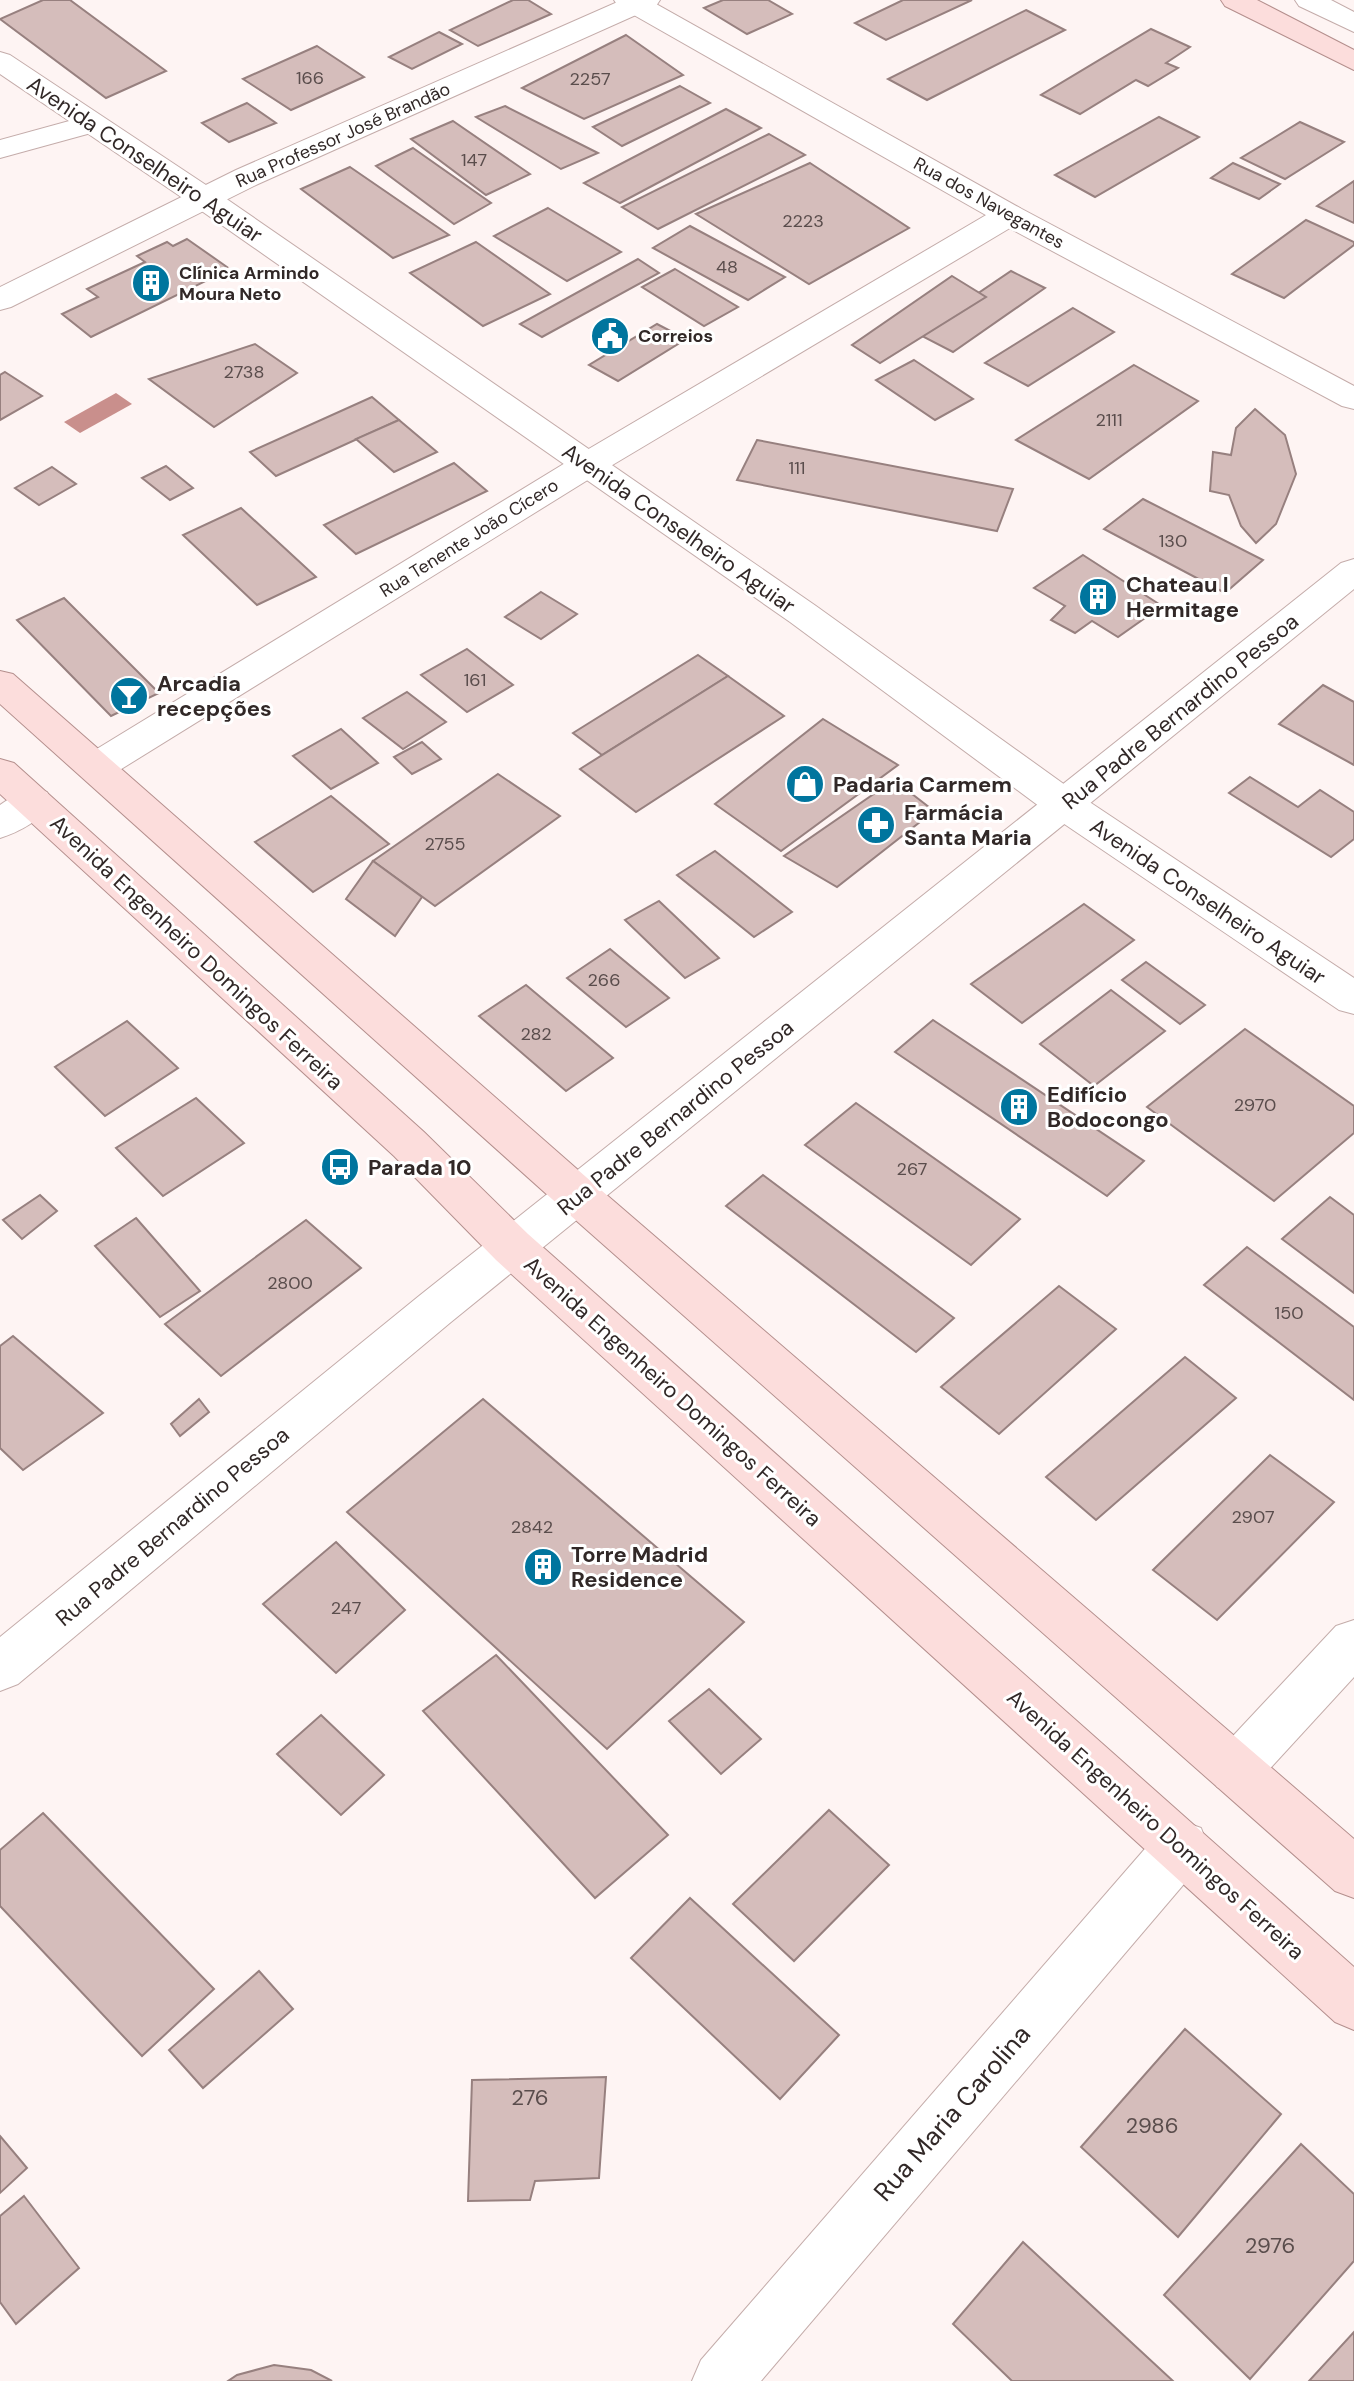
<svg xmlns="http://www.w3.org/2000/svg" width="1354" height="2381" font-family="'DM Sans',sans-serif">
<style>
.water{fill:#c98f8c}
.building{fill:#d5bdbb;stroke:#97807f;stroke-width:2}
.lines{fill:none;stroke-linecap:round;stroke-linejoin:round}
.street-casing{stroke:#c4acaa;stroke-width:2}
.secondary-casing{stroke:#c4acaa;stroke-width:2}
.primary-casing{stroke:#b48f8d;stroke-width:2}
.street{fill:#fff;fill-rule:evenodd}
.secondary{fill:#fff;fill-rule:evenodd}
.primary{fill:#fcdddc;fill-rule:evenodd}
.labels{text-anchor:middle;stroke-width:6;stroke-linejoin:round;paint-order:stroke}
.number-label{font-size:18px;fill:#5a4d4c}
.far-street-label{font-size:18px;fill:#312827;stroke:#fff}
.far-poi-label{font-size:18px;font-weight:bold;fill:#312827;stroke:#fff;text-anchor:start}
.street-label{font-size:22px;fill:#312827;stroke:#fff}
.poi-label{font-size:22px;font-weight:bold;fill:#312827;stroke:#fff;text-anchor:start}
.near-number-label{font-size:22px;fill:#5a4d4c}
.near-street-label{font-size:26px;fill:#312827;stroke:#fff}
</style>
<rect width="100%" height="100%" fill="#fef4f3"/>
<path class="water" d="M116 393 132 404 80 433 64 422Z"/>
<g class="building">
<path d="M43 0H70L166 71 106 98 0 19Z"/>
<path d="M513 0H528L551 14 478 46 450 30Z"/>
<path d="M723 0H768L792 14 747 34 704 8Z"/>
<path d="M903 0H972L886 40 855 23Z"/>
<path d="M1026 10 1065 30 927 100 888 79Z"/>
<path d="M1151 29 1190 47 1166 63 1178 68 1148 86 1136 80 1080 114 1041 95Z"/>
<path d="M439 32 462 44 412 69 389 57Z"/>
<path d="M626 35 683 75 584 119 522 88Z"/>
<path d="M317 46 364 77 291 110 243 79Z"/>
<path d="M680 86 710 103 622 146 593 127Z"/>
<path d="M247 103 276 123 229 142 202 123Z"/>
<path d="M505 106 598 153 561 169 476 117Z"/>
<path d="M726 109 761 128 620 203 584 183Z"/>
<path d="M1159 117 1199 137 1095 197 1055 175Z"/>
<path d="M453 121 530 174 486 195 411 139Z"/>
<path d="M1300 122 1344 142 1285 179 1241 158Z"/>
<path d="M769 134 805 155 658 229 622 207Z"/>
<path d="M413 148 491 203 454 224 376 166Z"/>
<path d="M810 163 909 228 809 284 696 214Z"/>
<path d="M1233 163 1280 184 1259 199 1211 178Z"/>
<path d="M350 167 449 235 393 258 301 189Z"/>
<path d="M1354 181V223L1317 206Z"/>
<path d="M548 208 621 252 567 281 494 236Z"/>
<path d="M1306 220 1354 242V245L1284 298 1232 274Z"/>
<path d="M690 226 785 277 748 300 653 248Z"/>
<path d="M187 239 227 267 214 273V277L91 337 62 314 98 297 87 289 145 262 137 256 167 242 173 246Z"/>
<path d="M476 242 550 294 483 326 410 273Z"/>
<path d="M638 259 659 273 542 337 520 324Z"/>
<path d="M675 269 738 307 704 326 642 287Z"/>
<path d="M1011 271 1045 288 953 352 918 334Z"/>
<path d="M952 276 986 297 880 363 852 345Z"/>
<path d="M1073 308 1114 332 1028 386 985 363Z"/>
<path d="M657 324 686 339 618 381 589 365Z"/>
<path d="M255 344 297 373 214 427 149 379Z"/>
<path d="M914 360 973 399 935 420 876 380Z"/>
<path d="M1134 365 1198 401 1089 479 1016 440Z"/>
<path d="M5 372 42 396 0 420V375Z"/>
<path d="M372 397 399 420 276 476 250 452Z"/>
<path d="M1255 409 1285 435 1296 474 1276 524 1256 543 1241 526 1229 495 1210 491 1213 452 1231 455 1236 428Z"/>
<path d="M399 420 437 452 394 472 356 439Z"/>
<path d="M757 440 1013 489 997 531 737 480Z"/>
<path d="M454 463 487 491 356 554 324 525Z"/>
<path d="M166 466 193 488 170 500 142 478Z"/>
<path d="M52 467 76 484 39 505 15 488Z"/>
<path d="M1143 499 1263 560 1225 593 1104 529Z"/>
<path d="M241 508 316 577 257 605 183 535Z"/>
<path d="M1083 555 1162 606 1118 637 1092 621 1075 633 1051 620 1065 606 1034 588Z"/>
<path d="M541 592 577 614 541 639 505 617Z"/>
<path d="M64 598 159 693 111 716 17 620Z"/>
<path d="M467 649 513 685 467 712 421 675Z"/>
<path d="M698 655 728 676 602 755 573 733Z"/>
<path d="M728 676 784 716 636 812 580 769Z"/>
<path d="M1323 685 1354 702V765L1279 724Z"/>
<path d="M407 692 446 722 403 749 363 718Z"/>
<path d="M823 719 898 765 781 851 715 804Z"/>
<path d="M341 729 378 763 331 789 293 756Z"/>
<path d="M422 742 441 759 412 774 394 757Z"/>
<path d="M498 774 560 816 435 906 373 861Z"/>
<path d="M1250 777 1298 807 1320 790 1354 812V839L1331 857 1229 793Z"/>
<path d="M894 780 934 811 837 887 784 856Z"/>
<path d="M331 796 389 844 313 892 255 842Z"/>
<path d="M715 851 792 912 754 937 677 875Z"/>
<path d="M373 861 422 897 395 936 346 899Z"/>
<path d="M659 901 719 958 685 978 625 920Z"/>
<path d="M1084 904 1134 940 1022 1023 971 984Z"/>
<path d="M610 949 669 998 626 1027 567 978Z"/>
<path d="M1146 962 1205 1005 1180 1024 1122 980Z"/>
<path d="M526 985 613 1058 566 1091 479 1016Z"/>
<path d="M1111 990 1165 1031 1094 1086 1040 1044Z"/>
<path d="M933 1020 1144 1161 1107 1196 895 1052Z"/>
<path d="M127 1021 178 1068 105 1116 55 1067Z"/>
<path d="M1245 1029 1354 1106V1133L1274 1201 1147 1107Z"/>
<path d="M196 1098 244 1143 163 1196 116 1148Z"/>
<path d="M856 1103 1020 1219 971 1265 805 1145Z"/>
<path d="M763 1175 954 1318 916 1352 726 1206Z"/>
<path d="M40 1195 57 1211 22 1239 3 1220Z"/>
<path d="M1330 1197 1354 1215V1293L1282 1239Z"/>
<path d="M136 1218 200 1291 160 1317 95 1246Z"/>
<path d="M306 1220 361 1268 221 1376 165 1324Z"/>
<path d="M1247 1247 1354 1327V1400L1204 1285Z"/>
<path d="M1059 1286 1116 1329 999 1434 941 1387Z"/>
<path d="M13 1336 103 1413 23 1470 0 1448V1346Z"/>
<path d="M1185 1357 1236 1398 1096 1520 1046 1477Z"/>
<path d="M199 1399 209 1412 180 1436 171 1424Z"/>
<path d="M483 1399 744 1622 607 1749 347 1512Z"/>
<path d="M1270 1455 1334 1502 1217 1620 1153 1570Z"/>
<path d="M336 1542 405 1610 336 1673 263 1604Z"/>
<path d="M496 1655 668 1835 595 1898 423 1711Z"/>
<path d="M709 1689 761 1739 721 1774 669 1721Z"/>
<path d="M321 1715 384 1775 341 1815 277 1754Z"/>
<path d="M829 1810 889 1865 794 1961 733 1904Z"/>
<path d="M43 1813 214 1989 142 2056 0 1906V1850Z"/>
<path d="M690 1898 839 2035 780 2099 631 1958Z"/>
<path d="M259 1971 293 2009 203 2088 169 2050Z"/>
<path d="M1185 2029 1281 2114 1178 2237 1081 2147Z"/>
<path d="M606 2077 599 2178 535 2181 530 2200 468 2201 472 2080Z"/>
<path d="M0 2136 27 2168 0 2193Z"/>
<path d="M1301 2144 1354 2194V2261L1250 2379 1164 2295Z"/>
<path d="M24 2196 79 2268 16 2324 0 2302V2216Z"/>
<path d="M1023 2242 1173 2381H1012L953 2324Z"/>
<path d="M1354 2332V2381H1309Z"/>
<path d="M274 2365 311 2370 332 2381H228L237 2375Z"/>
</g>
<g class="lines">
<g class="street-casing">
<g id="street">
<path d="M622 0H660L656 6 258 184 11 307 0 310V287L236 170Z"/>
<path d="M1295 0H1331L1354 12V32L1299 6Z"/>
<path d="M91 115 102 118 106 124 102 130 0 158V140Z"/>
<path d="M1009 206 1020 208 1025 215 1020 222 599 473 110 776 96 780 82 776 77 767 82 758 575 457 998 208Z"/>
<path d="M1354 559V589L451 1322 18 1684 0 1691V1637L419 1296 1341 563Z"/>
<path d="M33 788 47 792 52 802C42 820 19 832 0 838V805L19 792Z"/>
<path d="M1354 1620V1677L1253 1787 1235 1794 1217 1787 1209 1770 1217 1753 1336 1626Z"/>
<path d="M1182 1821 1201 1828 1208 1846 1201 1864 761 2381H692L701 2360 1163 1828Z"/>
</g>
</g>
<g class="secondary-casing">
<g id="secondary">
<path d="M614 0H649L1020 208 1354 386V409L1342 406 998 222 618 6Z"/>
<path d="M0 52 10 55 215 191 816 606 1079 795 1354 978V1014L1339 1010 1051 815 790 622 193 205 0 74Z"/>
</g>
</g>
<g class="primary-casing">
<g id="primary">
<path d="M1221 0H1257L1354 50V70L1225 6Z"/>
<path d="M0 671 13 674 594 1184 1354 1839V1898L1335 1891 562 1208 0 704Z"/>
<path d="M0 759 14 763 424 1132 528 1234 1354 1967V2030L1335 2022 496 1260 394 1156 0 794Z"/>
</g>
</g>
<use href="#street" class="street"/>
<use href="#secondary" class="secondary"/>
<use href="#primary" class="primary"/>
</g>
<defs>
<g id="building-disc" transform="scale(2)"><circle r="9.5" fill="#00759e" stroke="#fff"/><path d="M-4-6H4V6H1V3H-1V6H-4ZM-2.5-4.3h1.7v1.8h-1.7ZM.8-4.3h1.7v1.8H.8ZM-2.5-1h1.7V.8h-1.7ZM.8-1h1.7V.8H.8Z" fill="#fff"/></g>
<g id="civic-disc" transform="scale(2)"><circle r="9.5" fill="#00759e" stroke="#fff"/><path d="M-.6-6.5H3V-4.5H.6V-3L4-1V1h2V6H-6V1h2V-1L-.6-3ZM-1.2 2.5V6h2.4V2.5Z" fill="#fff"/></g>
<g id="bar-disc" transform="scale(2)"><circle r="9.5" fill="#00759e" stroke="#fff"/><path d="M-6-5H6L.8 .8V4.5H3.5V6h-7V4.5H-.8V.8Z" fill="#fff"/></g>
<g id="shop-disc" transform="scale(2)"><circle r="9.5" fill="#00759e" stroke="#fff"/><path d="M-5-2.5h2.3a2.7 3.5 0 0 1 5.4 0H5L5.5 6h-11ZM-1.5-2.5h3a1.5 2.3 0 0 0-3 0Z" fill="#fff"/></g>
<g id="pharmacy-disc" transform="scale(2)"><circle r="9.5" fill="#00759e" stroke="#fff"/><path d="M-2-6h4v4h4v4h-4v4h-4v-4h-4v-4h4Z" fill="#fff"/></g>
<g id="bus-disc" transform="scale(2)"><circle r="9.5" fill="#00759e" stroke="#fff"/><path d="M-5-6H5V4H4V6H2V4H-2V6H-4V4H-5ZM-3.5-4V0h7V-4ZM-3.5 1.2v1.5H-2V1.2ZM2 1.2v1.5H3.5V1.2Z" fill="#fff"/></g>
</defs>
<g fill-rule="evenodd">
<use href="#building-disc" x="151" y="283"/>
<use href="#civic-disc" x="610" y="336"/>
<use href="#building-disc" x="1098" y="597"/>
<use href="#bar-disc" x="129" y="696"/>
<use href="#shop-disc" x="805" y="784"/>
<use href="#pharmacy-disc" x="876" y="825"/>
<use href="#building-disc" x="1019" y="1107"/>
<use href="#bus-disc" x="340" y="1167"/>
<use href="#building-disc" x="543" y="1567"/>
</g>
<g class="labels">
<g class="number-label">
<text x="310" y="84">166</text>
<text x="590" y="85">2257</text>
<text x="474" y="166">147</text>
<text x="803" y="227">2223</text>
<text x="727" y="273">48</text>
<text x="244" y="378">2738</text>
<text x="1109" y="426">2111</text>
<text x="797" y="474">111</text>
<text x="1173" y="547">130</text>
<text x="475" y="686">161</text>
<text x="445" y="850">2755</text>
<text x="604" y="986">266</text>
<text x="536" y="1040">282</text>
<text x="1255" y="1111">2970</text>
<text x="912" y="1175">267</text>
<text x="290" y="1289">2800</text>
<text x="1289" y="1319">150</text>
<text x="1253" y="1523">2907</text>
<text x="532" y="1533">2842</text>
<text x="346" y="1614">247</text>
</g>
<g class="far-street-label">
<text transform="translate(343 135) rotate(-24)" y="6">Rua Professor José Brandão</text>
<text transform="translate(989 203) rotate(29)" y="6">Rua dos Navegantes</text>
<text transform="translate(469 538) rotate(-32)" y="6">Rua Tenente João Cícero</text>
</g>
<g class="far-poi-label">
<text x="179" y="279">Clínica Armindo<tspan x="179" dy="21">Moura Neto</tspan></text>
<text x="638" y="342">Correios</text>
</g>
<g class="street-label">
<text transform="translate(145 159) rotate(34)" y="8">Avenida Conselheiro Aguiar</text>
<text transform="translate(679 528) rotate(35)" y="8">Avenida Conselheiro Aguiar</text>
<text transform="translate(1180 711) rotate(-39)" y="8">Rua Padre Bernardino Pessoa</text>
<text transform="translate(1208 901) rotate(34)" y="8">Avenida Conselheiro Aguiar</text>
<text transform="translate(197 952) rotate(43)" y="8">Avenida Engenheiro Domingos Ferreira</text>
<text transform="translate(675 1117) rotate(-39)" y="8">Rua Padre Bernardino Pessoa</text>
<text transform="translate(673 1391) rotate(42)" y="8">Avenida Engenheiro Domingos Ferreira</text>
<text transform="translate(172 1526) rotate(-40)" y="8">Rua Padre Bernardino Pessoa</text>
<text transform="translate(1156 1824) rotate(42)" y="8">Avenida Engenheiro Domingos Ferreira</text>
</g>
<g class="poi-label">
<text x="1126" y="592">Chateau l<tspan x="1126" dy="25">Hermitage</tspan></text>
<text x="157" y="691">Arcadia<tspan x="157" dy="25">recepções</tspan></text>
<text x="833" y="792">Padaria Carmem</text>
<text x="904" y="820">Farmácia<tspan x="904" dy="25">Santa Maria</tspan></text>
<text x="1047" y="1102">Edifício<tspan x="1047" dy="25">Bodocongo</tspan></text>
<text x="368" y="1175">Parada 10</text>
<text x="571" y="1562">Torre Madrid<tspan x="571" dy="25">Residence</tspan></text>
</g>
<g class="near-number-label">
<text x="530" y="2105">276</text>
<text x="1152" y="2133">2986</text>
<text x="1270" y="2253">2976</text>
</g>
<g class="near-street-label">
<text transform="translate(952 2113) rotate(-49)" y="9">Rua Maria Carolina</text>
</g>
</g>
</svg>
